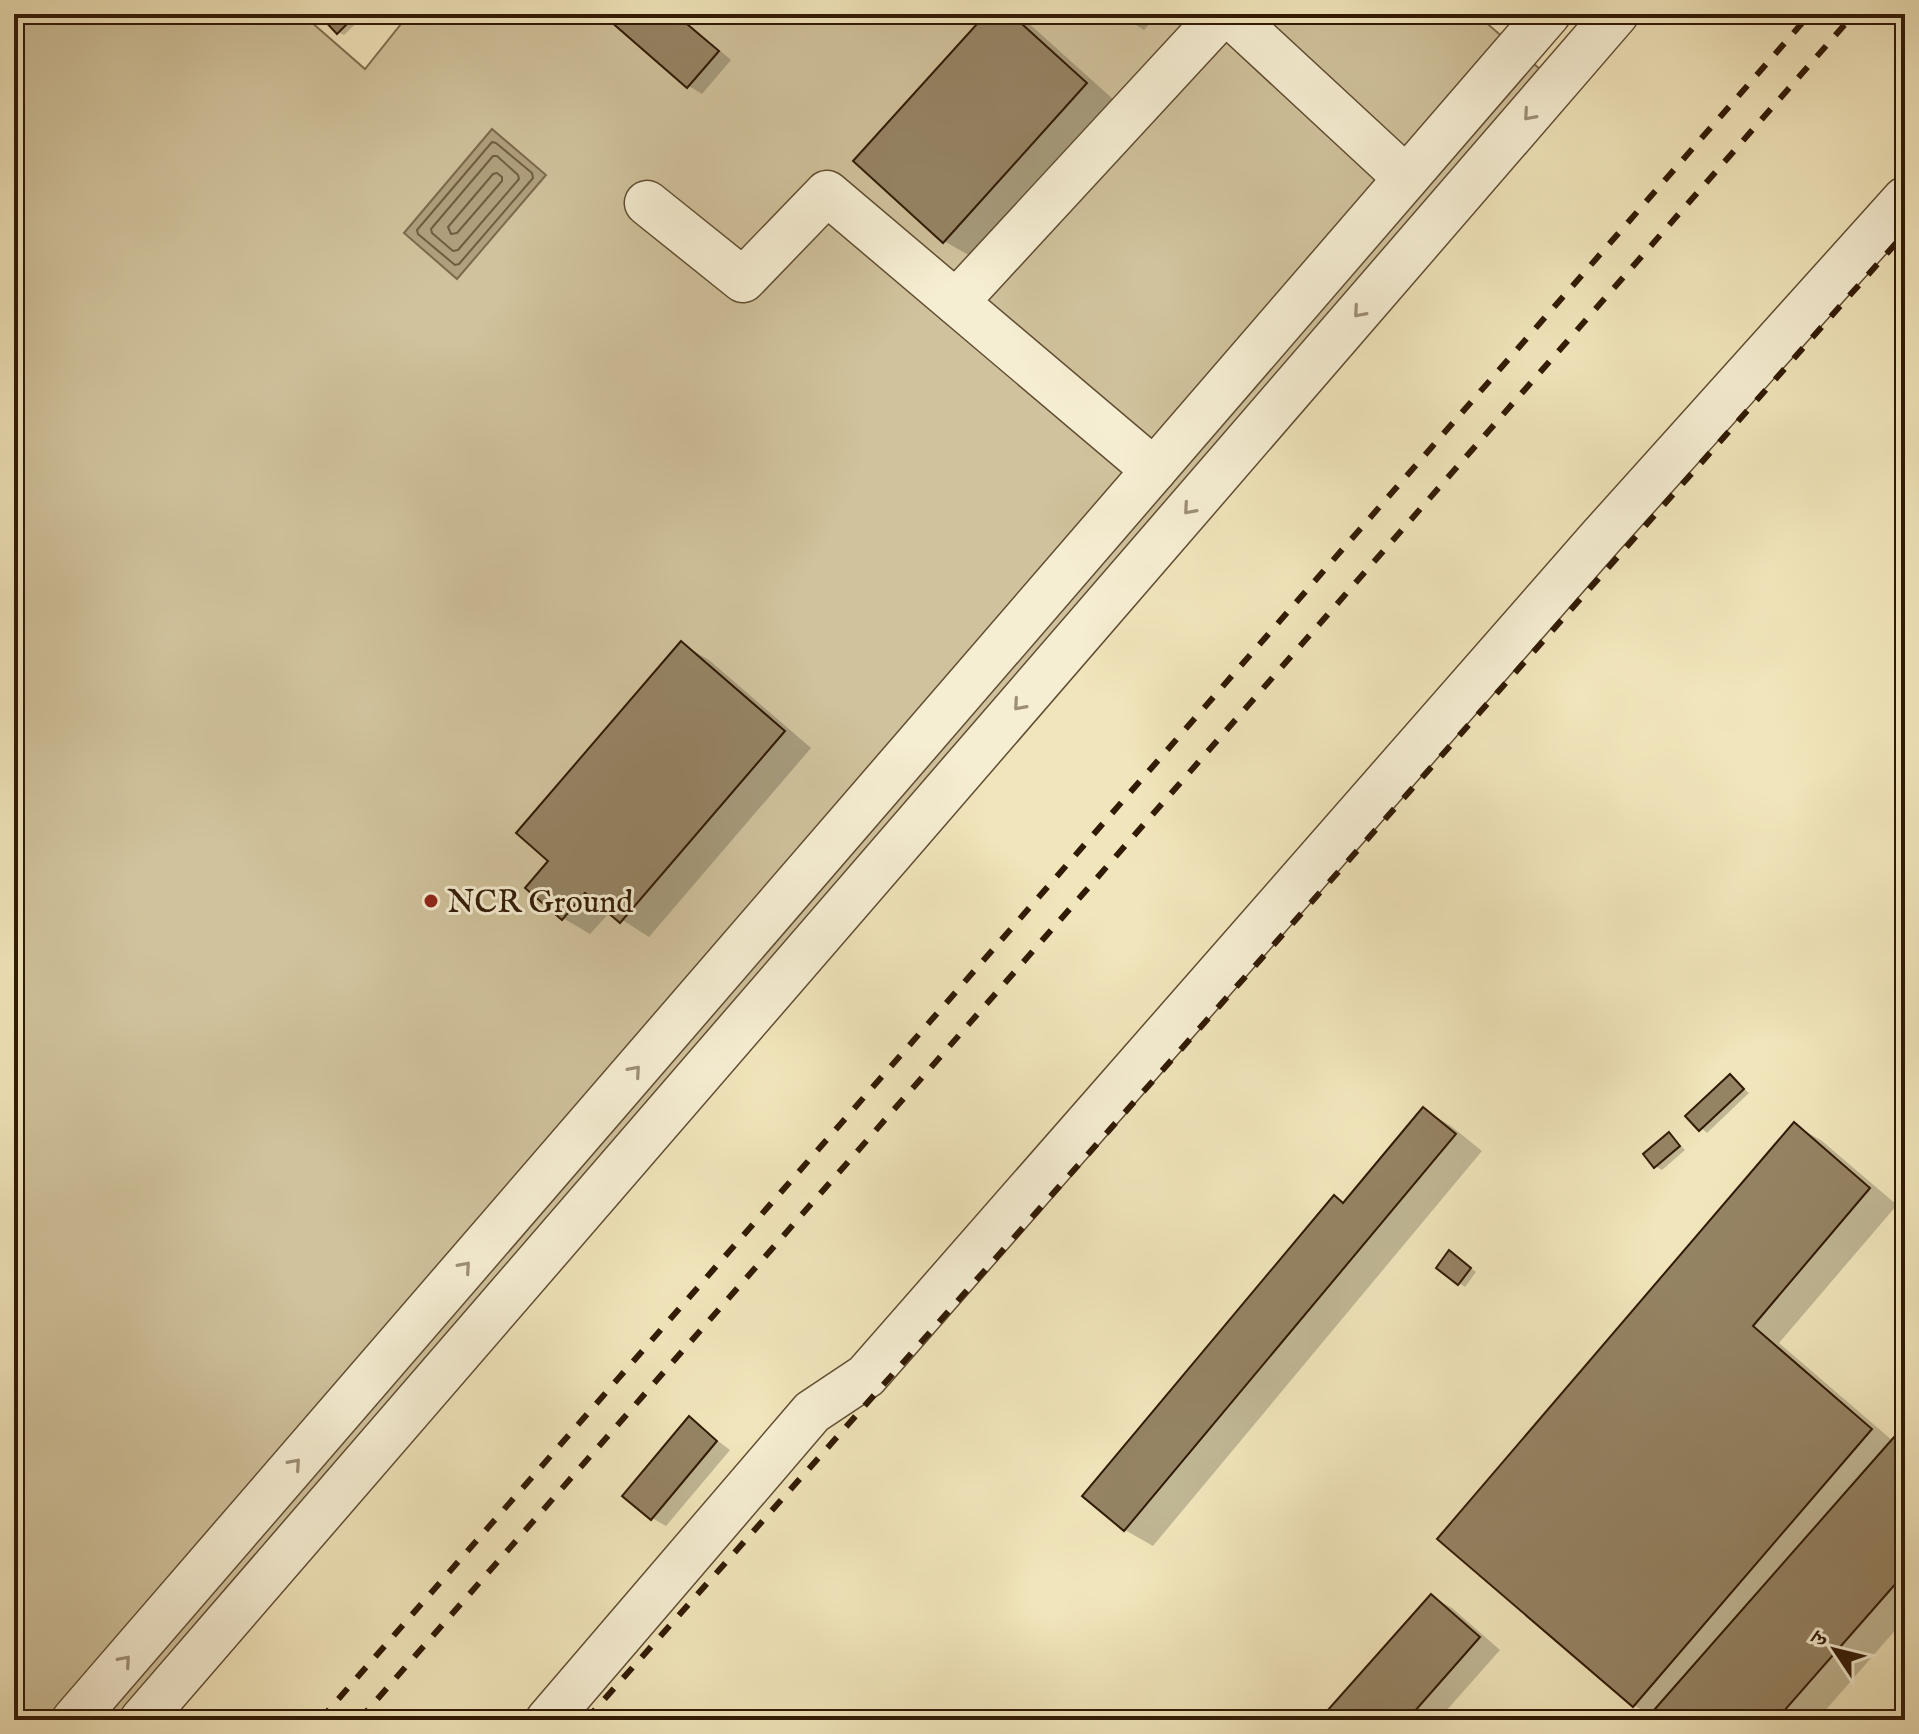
<svg xmlns="http://www.w3.org/2000/svg" width="1919" height="1734" font-family="'IM FELL English','Noto Serif Devanagari',serif">
<style>
.green{fill:#d0c29c;stroke:#806e50;stroke-width:2}
.water{fill:#b0a07d;stroke:#7d6a4d;stroke-width:2}
.shadow{fill:#0003}
.lines{fill:none;stroke-linecap:round;stroke-linejoin:round}
.shore{stroke:#705d41;stroke-width:2}
.building{fill:#958464;stroke:#311a05;stroke-width:2}
.minor-casing{stroke:#614d32;stroke-width:47}
.minor{stroke:#f6eed3;stroke-width:44}
.rail{stroke:#311a05;stroke-width:6;stroke-dasharray:14 14;stroke-linecap:butt}
.oneway{stroke:#9d8f76}
.poi-dot{fill:#8f2418;stroke:#f6eed3;stroke-width:3}
.labels{text-anchor:middle;stroke-width:6;stroke-linejoin:round;paint-order:stroke}
.poi-label{font-size:32px;fill:#311a05;stroke:#f6eed3;text-anchor:start}
</style>
<rect width="100%" height="100%" fill="#f1e5bb"/>
<filter id="stains"><feTurbulence type="fractalNoise" baseFrequency=".0025" numOctaves="4"/><feColorMatrix values="0 0 0 0 .2 0 0 0 0 .09 0 0 0 0 .02 0 0 0 .5 -.17"/></filter>
<radialGradient id="worn" r=".72"><stop offset=".6" stop-color="#630" stop-opacity="0"/><stop offset="1" stop-color="#630" stop-opacity=".3"/></radialGradient>
<path class="green" d="M14 14H302L365 69 409 14H1476L1555 82 140 1720H14Z"/>
<path class="water" d="M492 129 546 175 457 279 404 233Z"/>
<g class="shadow">
<path d="M329 14H366L344 35 338 32Z"/>
<path d="M604 14H677L731 60 702 94 689 86Z"/>
<path d="M988 14H1015L1025 20 1114 100 972 257 944 241Z"/>
<path d="M1119 14H1158L1144 30Z"/>
<path d="M681 644 709 660 811 748 649 937 610 912 590 934 563 918 550 861Z"/>
<path d="M1730 1077 1749 1093 1707 1133 1688 1116Z"/>
<path d="M1424 1110 1451 1126 1482 1151 1153 1546 1125 1530 1085 1496 1334 1198 1345 1204Z"/>
<path d="M1795 1125 1822 1141 1897 1205 1779 1343 1893 1441 1895 1439 1905 1444V1619L1817 1720H1652V1716L1635 1706 1440 1539Z"/>
<path d="M1669 1134 1685 1150 1662 1170 1655 1166Z"/>
<path d="M1455 1256 1476 1272 1465 1287 1459 1283Z"/>
<path d="M689 1419 730 1450 666 1526 652 1518Z"/>
<path d="M1431 1596 1452 1608 1500 1650 1438 1720H1322Z"/>
<path d="M1905 1708V1720H1895Z"/>
</g>
<g class="lines">
<g class="shore">
<path d="M492 142 496 143 532 173 533 178 459 264 455 265 418 234 417 230Z"/>
<path d="M493 156H497L518 175 519 179 458 250 453 251 432 233 431 229Z"/>
<path d="M497 173 502 177V181L457 233 451 234 448 227 493 174Z"/>
</g>
</g>
<g class="building">
<path d="M326 14H357L337 34 322 18Z"/>
<path d="M602 14H675L719 51 687 88Z"/>
<path d="M986 14H1011L1087 83 943 243 853 161Z"/>
<path d="M681 641 785 731 620 923 585 893 562 920 525 888 548 861 516 833Z"/>
<path d="M1730 1074 1744 1089 1699 1131 1685 1116Z"/>
<path d="M1423 1107 1456 1134 1124 1531 1082 1496 1334 1195 1343 1203Z"/>
<path d="M1794 1122 1870 1188 1753 1326 1872 1429 1633 1707 1437 1539Z"/>
<path d="M1669 1132 1680 1146 1654 1168 1643 1154Z"/>
<path d="M1449 1250 1471 1268 1458 1285 1436 1268Z"/>
<path d="M689 1416 717 1441 651 1520 622 1496Z"/>
<path d="M1895 1436 1905 1445V1573L1776 1720H1649L1647 1718Z"/>
<path d="M1431 1594 1480 1637 1407 1720H1319Z"/>
</g>
<g class="lines">
<g class="minor-casing">
<g id="minor">
<path d="M1229 14 1406 178"/>
<path d="M647 203 743 280 827 193 1154 470"/>
<path d="M956 302 1222 14"/>
<path d="M74 1720 1548 14"/>
<path d="M142 1720 1616 14"/>
<path d="M548 1720 812 1412 866 1376 1601 537 1905 199"/>
</g>
</g>
<use href="#minor" class="minor"/>
<g class="rail">
<path d="M320 1720 1810 14"/>
<path d="M359 1720 1854 14"/>
<path d="M586 1720 1905 233"/>
</g>
</g>
<defs><path id="oneway-chevron" d="M-2-3.5L2.5 0L-2 3.5" fill="none" stroke-width="1.6" stroke-linecap="round" stroke-linejoin="round" transform="scale(2)"/></defs>
<g class="oneway">
<use href="#oneway-chevron" transform="translate(1529 115) rotate(131)"/>
<use href="#oneway-chevron" transform="translate(1359 312) rotate(131)"/>
<use href="#oneway-chevron" transform="translate(1189 509) rotate(131)"/>
<use href="#oneway-chevron" transform="translate(1019 705) rotate(131)"/>
<use href="#oneway-chevron" transform="translate(635 1071) rotate(-49)"/>
<use href="#oneway-chevron" transform="translate(465 1267) rotate(-49)"/>
<use href="#oneway-chevron" transform="translate(295 1464) rotate(-49)"/>
<use href="#oneway-chevron" transform="translate(125 1661) rotate(-49)"/>
</g>
<circle class="poi-dot" cx="431" cy="901" r="8"/>
<g class="labels">
<g class="poi-label">
<text x="447" y="912">NCR Ground</text>
</g>
</g>
<rect width="1919" height="1734" fill="none" stroke="#f1e5bb" stroke-width="48"/>
<rect x="16" y="16" width="1887" height="1702" fill="none" stroke="#311a05" stroke-width="4"/>
<rect x="24" y="24" width="1871" height="1686" fill="none" stroke="#311a05" stroke-width="2"/>
<g transform="translate(1835 1650) rotate(305)" stroke="#f6eed3" stroke-width="6" paint-order="stroke">
<path d="M0-6L14 30L0 20L-14 30Z" fill="#311a05"/>
<text y="-12" font-size="22" font-weight="bold" text-anchor="middle" fill="#311a05">उ</text>
</g>
<rect width="100%" height="100%" filter="url(#stains)"/>
<rect width="100%" height="100%" fill="url(#worn)"/>
</svg>
